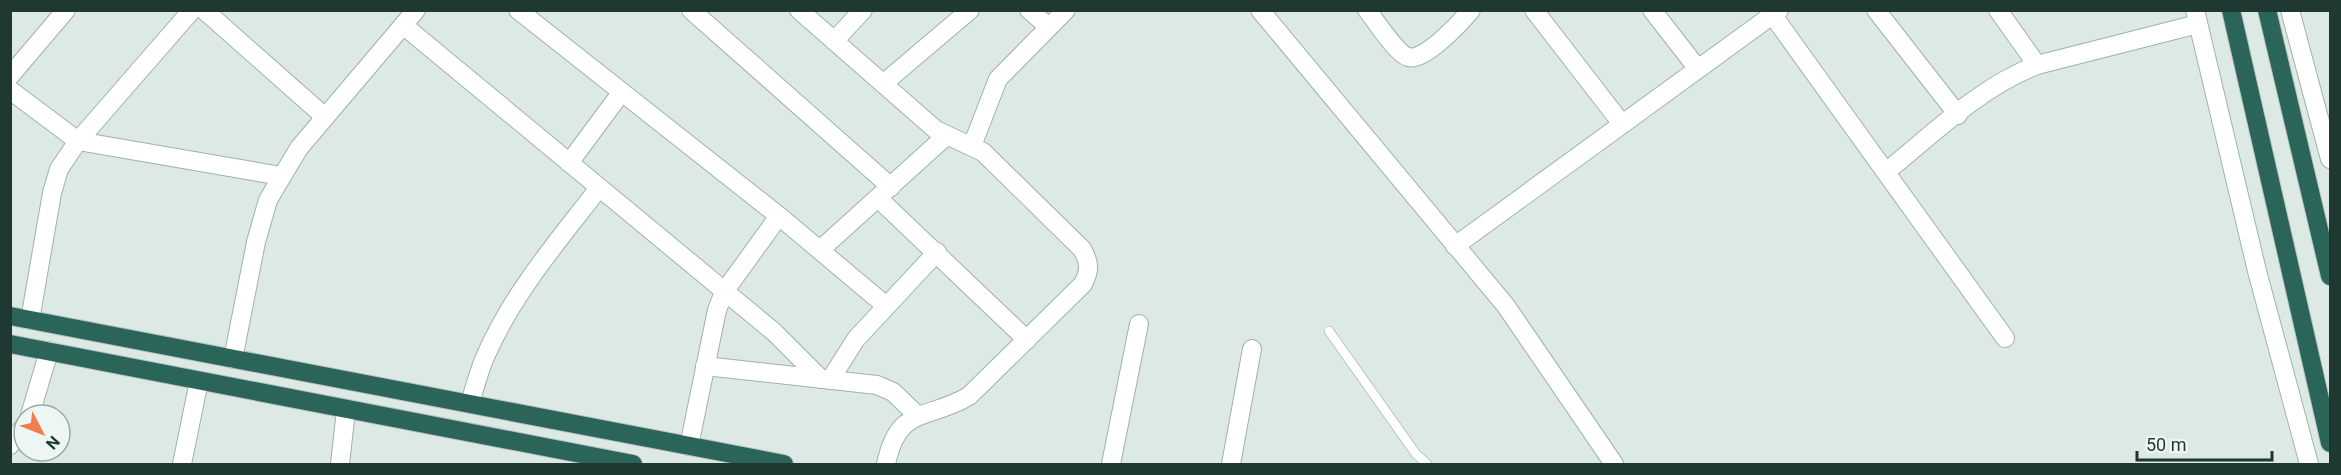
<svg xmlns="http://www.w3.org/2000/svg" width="2341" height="475" font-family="Roboto,sans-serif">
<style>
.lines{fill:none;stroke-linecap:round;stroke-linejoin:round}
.lane-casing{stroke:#a0b1ab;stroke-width:10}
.street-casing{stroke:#a0b1ab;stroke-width:20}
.secondary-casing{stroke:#9cb5ac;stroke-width:20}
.highway-casing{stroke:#bcc4c2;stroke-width:20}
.lane{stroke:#fff;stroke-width:9}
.street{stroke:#fff;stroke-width:18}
.secondary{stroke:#fff;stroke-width:18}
.highway{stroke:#2b655a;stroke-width:18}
</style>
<rect width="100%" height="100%" fill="#dde9e4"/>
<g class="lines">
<g class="lane-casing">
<path id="lane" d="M1329 331 1416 454 1427 464"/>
</g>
<g class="street-casing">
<g id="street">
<path d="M204 10 325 117"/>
<path d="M518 10 779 216 885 305"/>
<path d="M691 10 891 187"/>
<path d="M799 10 936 130 983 152 1082 249C1090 263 1090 270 1083 284L969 396C926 421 899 405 886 464"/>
<path d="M1029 10 1049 27"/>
<path d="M1260 10 1506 306 1614 464"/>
<path d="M1367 10C1376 21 1396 53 1408 57 1423 63 1461 22 1471 10"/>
<path d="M1534 10 1622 124"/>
<path d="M1652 10 1698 69"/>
<path d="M1769 10 2005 338"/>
<path d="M1876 10 1958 115"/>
<path d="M1998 10 2037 65"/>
<path d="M403 25 774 332 821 379"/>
<path d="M834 41 863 10"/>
<path d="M10 76 66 10"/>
<path d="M884 83 970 10"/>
<path d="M10 90 78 141 281 176"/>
<path d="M972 146 998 79 1066 10"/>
<path d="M569 163 621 93"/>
<path d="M1887 171C1934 133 1980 87 2037 65L2198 24"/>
<path d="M879 199 1027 340"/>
<path d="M1455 246 1779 10"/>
<path d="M820 250 946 136"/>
<path d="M30 320 52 193 59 169 78 141 192 10"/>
<path d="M233 359 256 242 268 200 299 148 416 10"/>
<path d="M705 366 877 385 893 392 918 416"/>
<path d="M830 380 856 339 937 252"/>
<path d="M470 403C475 387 479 370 486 355 513 293 558 241 599 188"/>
<path d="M30 415 49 351"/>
<path d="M10 445 24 427"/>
<path d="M689 446 717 310 724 292 779 216"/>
<path d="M182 464 199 381"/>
<path d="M340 464 346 410"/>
<path d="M1111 464 1139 324"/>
<path d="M1231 464 1252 349"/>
</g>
</g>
<g class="secondary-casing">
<g id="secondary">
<path d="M2195 10 2257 271 2309 464"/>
<path d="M2290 10 2330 159"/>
</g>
</g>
<g class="highway-casing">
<g id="highway">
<path d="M2231 10 2330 443"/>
<path d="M2267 10 2330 276"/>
<path d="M10 316 784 464"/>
<path d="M10 344 633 464"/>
</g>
</g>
<use href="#lane" class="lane"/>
<use href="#street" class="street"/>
<use href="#secondary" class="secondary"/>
<use href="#highway" class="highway"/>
</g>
<rect width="2341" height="475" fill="none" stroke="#1f3932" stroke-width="24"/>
<g transform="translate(42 433) rotate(132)"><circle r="28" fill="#edf6f2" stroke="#9baaa5" stroke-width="1.5"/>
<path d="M0-4.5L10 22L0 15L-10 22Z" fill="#f37c51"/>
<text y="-9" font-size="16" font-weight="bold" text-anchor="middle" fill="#1f3932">N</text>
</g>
<path d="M2137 451v9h135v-9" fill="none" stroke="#1f3932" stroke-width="3"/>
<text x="2146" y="451" font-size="18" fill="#1f3932" stroke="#edf6f2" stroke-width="4.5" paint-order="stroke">50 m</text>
</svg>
